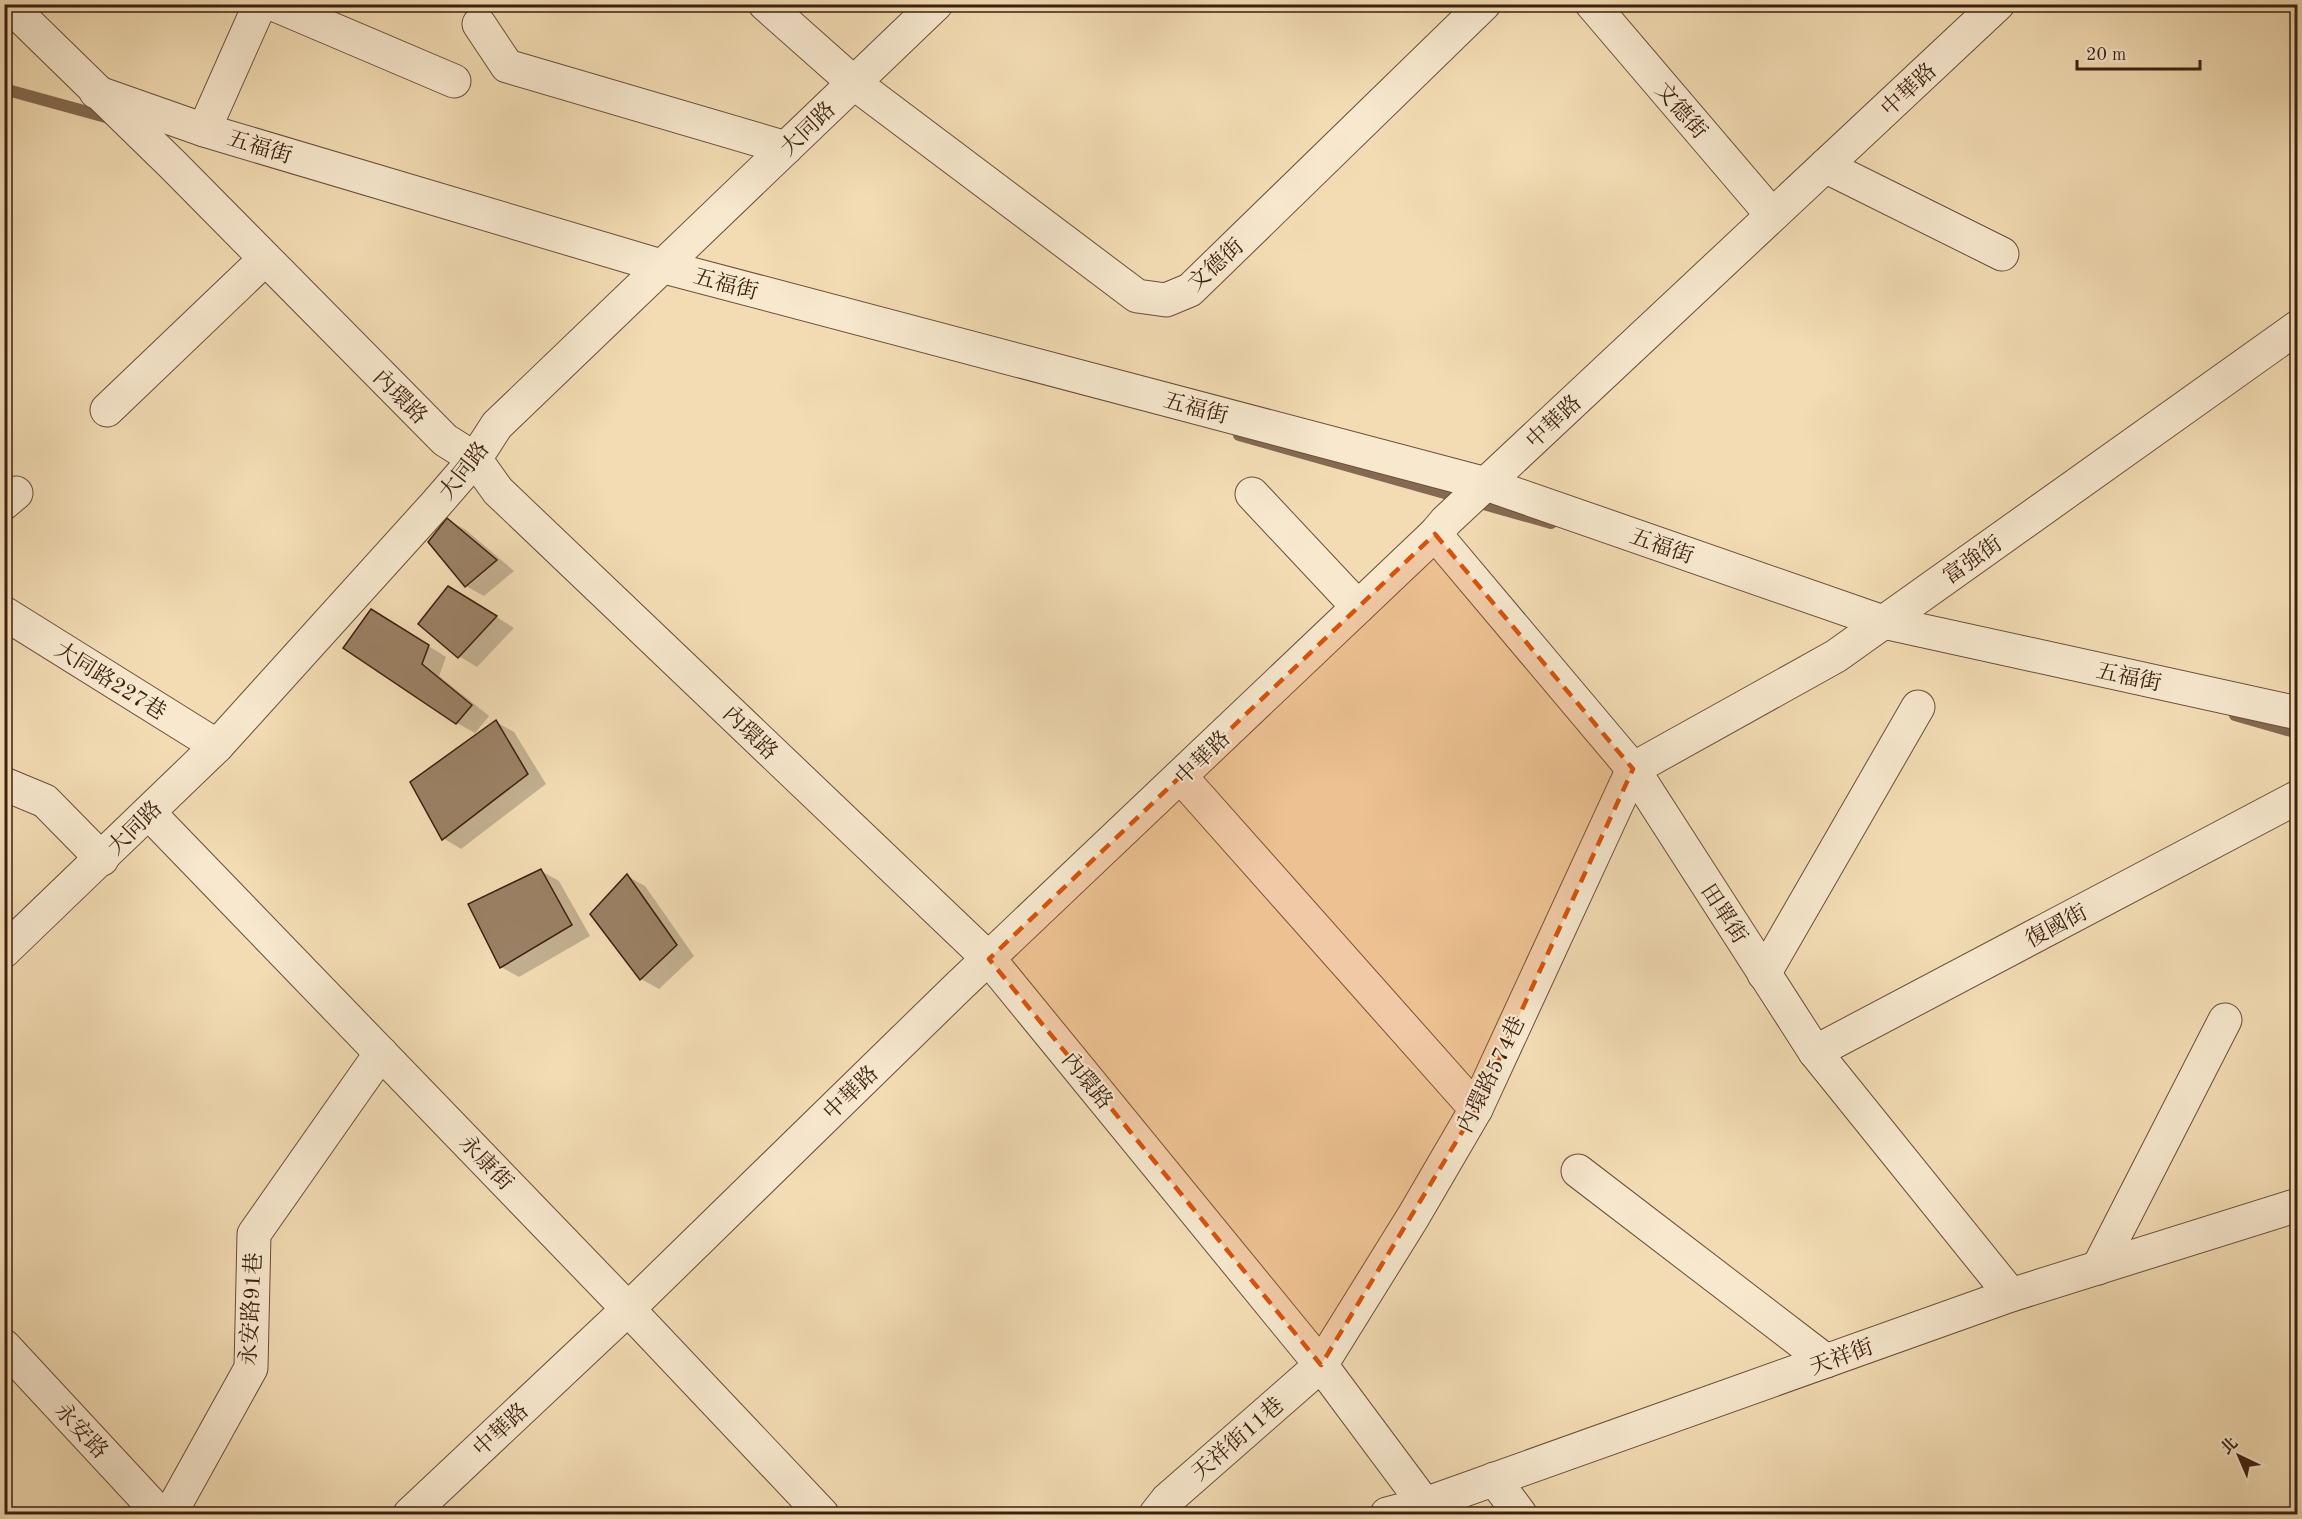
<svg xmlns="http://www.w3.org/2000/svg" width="2302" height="1519" font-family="'Old Standard TT','Noto Serif TC',serif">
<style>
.shadow{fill:#0003}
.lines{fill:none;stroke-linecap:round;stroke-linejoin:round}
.stream{stroke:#856a51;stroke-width:12}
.building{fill:#9b8165;stroke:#3c1f10;stroke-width:1.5}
.minor-casing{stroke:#6a4e39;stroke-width:35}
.minor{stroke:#f7e8ce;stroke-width:33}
.marked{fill:#d7530c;fill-opacity:0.2;stroke:#d7530c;stroke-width:4.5;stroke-dasharray:12 8;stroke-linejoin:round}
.labels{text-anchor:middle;stroke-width:4.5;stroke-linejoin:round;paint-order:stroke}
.street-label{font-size:22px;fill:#3c1f10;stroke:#f7e8ce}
</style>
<rect width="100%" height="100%" fill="#f3dcb4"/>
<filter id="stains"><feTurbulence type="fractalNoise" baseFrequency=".00333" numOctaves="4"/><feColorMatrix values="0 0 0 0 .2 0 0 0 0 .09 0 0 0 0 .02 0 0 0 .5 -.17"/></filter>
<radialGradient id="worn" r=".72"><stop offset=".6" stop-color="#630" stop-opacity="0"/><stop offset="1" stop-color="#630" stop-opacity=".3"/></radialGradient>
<g class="shadow">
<path d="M448 520 466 530 514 571 484 596 466 586Z"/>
<path d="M467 598 514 628 477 667 459 656Z"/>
<path d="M390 622 446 657 439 676 489 716 475 733 457 723Z"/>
<path d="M496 722 514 732 546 784 461 849 443 838Z"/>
<path d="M541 871 559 881 590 936 519 977 501 967Z"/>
<path d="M627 876 645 886 694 956 659 989 641 979Z"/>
</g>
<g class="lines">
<g class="stream">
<path d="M4 89 113 119"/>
<path d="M1239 435 1551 523"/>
<path d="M2235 715 2298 733"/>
</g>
</g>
<g class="building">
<path d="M447 518 497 560 465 587 428 542Z"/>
<path d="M448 586 497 616 458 658 418 624Z"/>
<path d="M371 609 429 645 422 664 472 705 456 724 343 648Z"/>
<path d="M496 720 528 774 442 840 410 782Z"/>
<path d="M541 869 572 925 500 968 468 904Z"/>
<path d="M627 874 677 945 640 980 590 914Z"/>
</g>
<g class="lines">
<g class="minor-casing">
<g id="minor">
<path d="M8 4 173 165 445 440 475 459 498 491 989 959 1321 1365 1432 1514"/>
<path d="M273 4 454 81"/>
<path d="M765 4 854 83 1137 296 1166 300 1190 290 1484 4"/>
<path d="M1592 4 1772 215"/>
<path d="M479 24 507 66 786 148"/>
<path d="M96 92 204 130 661 266 1486 484 1883 622 2298 713"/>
<path d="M204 130 260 4"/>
<path d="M1825 166 2002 254"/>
<path d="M107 410 265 259"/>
<path d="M1252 494 1358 607"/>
<path d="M4 503 16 493"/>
<path d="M1435 534 1633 769 1815 1052 2011 1295"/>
<path d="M4 613 217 746"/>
<path d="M1181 777 1476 1109"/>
<path d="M4 784 45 801 102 859"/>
<path d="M149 813 628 1309 822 1514"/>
<path d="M4 951 217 746 436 504 475 459 497 425 936 4"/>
<path d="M1764 974 1918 707"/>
<path d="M1815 1052 2298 797"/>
<path d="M1578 1171 1826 1361"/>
<path d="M2098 1268 2225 1020"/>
<path d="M4 1346 160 1514"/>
<path d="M1494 1479 1520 1514"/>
<path d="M170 1514 251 1368 254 1234 381 1053"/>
<path d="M410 1514 628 1309 957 988 1435 534 1446 521 1998 4"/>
<path d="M1156 1514 1167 1500 1321 1365 1413 1217 1476 1109 1633 769 1836 656 2298 327"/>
<path d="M1387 1514 1425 1504 2011 1295 2298 1205"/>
</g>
</g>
<use href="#minor" class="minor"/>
</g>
<path class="marked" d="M1435 534 1633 769 1476 1109 1321 1365 989 959Z"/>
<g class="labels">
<g class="street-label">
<text transform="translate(1908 89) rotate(-43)" y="8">中華路</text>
<text transform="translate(1682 110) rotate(49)" y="8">文德街</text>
<text transform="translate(807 128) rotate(-44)" y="8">大同路</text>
<text transform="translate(260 146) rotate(17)" y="8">五福街</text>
<text transform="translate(1215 264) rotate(-42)" y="8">文德街</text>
<text transform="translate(726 283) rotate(15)" y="8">五福街</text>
<text transform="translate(401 396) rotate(45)" y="8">內環路</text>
<text transform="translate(1196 407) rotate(15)" y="8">五福街</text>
<text transform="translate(1553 421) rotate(-43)" y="8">中華路</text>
<text transform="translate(463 470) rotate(-52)" y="8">大同路</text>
<text transform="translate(1662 545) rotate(19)" y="8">五福街</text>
<text transform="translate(1972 559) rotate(-35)" y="8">富強街</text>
<text transform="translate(2129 676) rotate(12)" y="8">五福街</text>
<text transform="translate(111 680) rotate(32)" y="8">大同路227巷</text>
<text transform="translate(751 732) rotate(44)" y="8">內環路</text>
<text transform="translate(1202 757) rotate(-44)" y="8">中華路</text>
<text transform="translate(134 827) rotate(-45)" y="8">大同路</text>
<text transform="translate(1725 913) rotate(57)" y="8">田單街</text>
<text transform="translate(2056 925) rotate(-28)" y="8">復國街</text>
<text transform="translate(1490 1074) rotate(-64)" y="8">內環路574巷</text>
<text transform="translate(1088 1080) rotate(51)" y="8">內環路</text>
<text transform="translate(850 1092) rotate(-44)" y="8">中華路</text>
<text transform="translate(487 1162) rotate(46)" y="8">永康街</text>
<text transform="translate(250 1309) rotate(-87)" y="8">永安路91巷</text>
<text transform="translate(1841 1356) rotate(-20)" y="8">天祥街</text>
<text transform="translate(500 1429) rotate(-43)" y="8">中華路</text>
<text transform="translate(82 1430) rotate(47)" y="8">永安路</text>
<text transform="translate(1237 1438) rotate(-41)" y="8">天祥街11巷</text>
</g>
</g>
<rect width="2302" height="1519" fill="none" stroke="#f3dcb4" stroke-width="24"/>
<rect x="6" y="6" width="2290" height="1507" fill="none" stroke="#3c1f10" stroke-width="3"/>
<rect x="12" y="12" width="2278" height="1495" fill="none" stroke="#3c1f10" stroke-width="1.5"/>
<g transform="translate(2239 1456) rotate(316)" stroke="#f7e8ce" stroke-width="4.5" paint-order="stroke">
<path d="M0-4.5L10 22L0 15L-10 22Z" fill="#3c1f10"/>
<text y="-9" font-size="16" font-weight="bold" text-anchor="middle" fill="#3c1f10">北</text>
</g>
<path d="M2077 60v9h123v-9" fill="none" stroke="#3c1f10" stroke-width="3"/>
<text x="2086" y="60" font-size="18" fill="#3c1f10" stroke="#f7e8ce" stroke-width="4.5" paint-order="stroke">20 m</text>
<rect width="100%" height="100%" filter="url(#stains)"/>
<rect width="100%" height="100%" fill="url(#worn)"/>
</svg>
